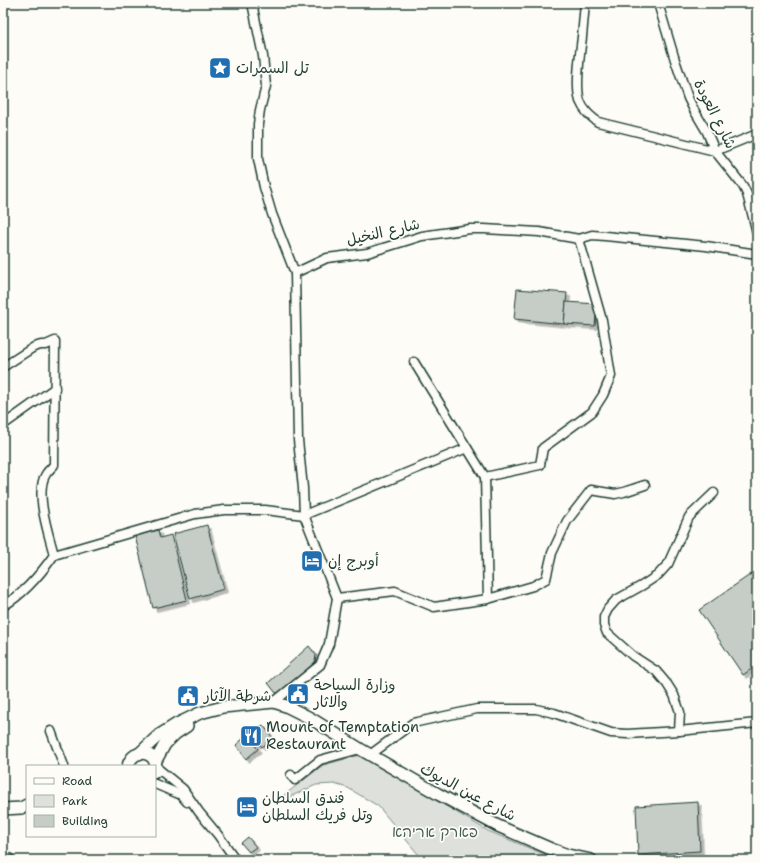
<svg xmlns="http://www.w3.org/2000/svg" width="760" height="863" font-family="'Shantell Sans','Playpen Sans Arabic','Playpen Sans Hebrew',sans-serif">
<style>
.green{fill:#dde0db;stroke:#7e8e88}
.building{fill:#c6cdc7;stroke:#1f3d34;filter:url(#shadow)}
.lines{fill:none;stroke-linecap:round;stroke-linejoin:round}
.minor-casing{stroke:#1f3d34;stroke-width:11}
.major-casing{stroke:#1f3d34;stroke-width:14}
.minor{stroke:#fdfcf7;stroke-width:8}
.major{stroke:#fdfcf7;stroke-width:11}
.labels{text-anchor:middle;stroke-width:3.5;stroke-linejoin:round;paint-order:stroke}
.poi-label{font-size:15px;fill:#1f3d34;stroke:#fdfcf7;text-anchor:start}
.street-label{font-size:15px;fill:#1f3d34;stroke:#fdfcf7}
.park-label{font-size:15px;fill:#455e55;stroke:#fdfcf7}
</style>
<defs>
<filter id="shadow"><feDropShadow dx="3.5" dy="3.5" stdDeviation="0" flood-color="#0004"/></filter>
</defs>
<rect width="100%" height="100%" fill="#fdfcf7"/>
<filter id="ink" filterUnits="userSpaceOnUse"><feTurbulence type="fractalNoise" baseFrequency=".025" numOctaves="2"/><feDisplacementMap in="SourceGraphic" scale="8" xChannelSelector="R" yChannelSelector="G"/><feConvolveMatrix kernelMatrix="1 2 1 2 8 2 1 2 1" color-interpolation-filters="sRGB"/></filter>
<g filter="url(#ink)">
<path class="green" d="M360 755 488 831 546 855 562 860H423L378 806 348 788 334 784 316 785 285 799 283 796 323 765Z"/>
<g class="building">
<path d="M517 289 567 293 564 324 514 319Z"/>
<path d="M566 302 597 304 595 326 564 324Z"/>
<path d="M207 525 224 589 190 599 173 534Z"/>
<path d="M158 530 160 538 171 535 187 600 153 608 135 536Z"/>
<path d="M757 570V665L743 675 699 610Z"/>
<path d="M309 646 316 655 315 662 281 693H276L268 683Z"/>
<path d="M263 725 273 738 262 747 259 743 255 746 258 749 246 759 236 745 252 731 253 732Z"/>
<path d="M698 802 700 851 638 855 636 806Z"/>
<path d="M248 837 256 847 249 852 241 843Z"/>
<path d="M12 853 15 860H3V857Z"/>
</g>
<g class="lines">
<g class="minor-casing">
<g id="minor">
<path d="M252 3 263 56 266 86 260 110 258 124V159L264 187 272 214 295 273 327 258 367 253 422 236 470 229H484L539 232 579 239 592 235 605 236 706 246 757 254"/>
<path d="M585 3C584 14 583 26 582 37 580 54 575 86 580 101 584 111 590 116 598 122L715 151 757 134"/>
<path d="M658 3 675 60 688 98 694 110 707 132 715 151 743 186 747 194 757 233"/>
<path d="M414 362 485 477 540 465 543 448 592 412 603 395 611 376 602 320 579 239"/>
<path d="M3 367 34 347 41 345H46L55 341 54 465C51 468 48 471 46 474 34 492 49 535 54 555"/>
<path d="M3 425 55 388"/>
<path d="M337 598 395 591 434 607 488 599 485 477"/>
<path d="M488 599 533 586 546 579 552 553 567 521 591 490 615 494 624 492 645 485"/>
<path d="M3 606C24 594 40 575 54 555L195 514 224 510H265L304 515 467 448"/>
<path d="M274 702 320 665 329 644 337 598 304 515 303 488 298 440 295 273"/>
<path d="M51 731 64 766"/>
<path d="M679 731 680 712 674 695 667 684 656 671 633 656 607 633 604 625V617L608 609 616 600 643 585 658 575 668 564 689 517 714 493"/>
<path d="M370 755 413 723 477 709H536L554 713 611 733 627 734 679 731 757 723"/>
<path d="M156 767 183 789 199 812 218 835 236 860"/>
<path d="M291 775 295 780 320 760 360 749"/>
<path d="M155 784 181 795 187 802"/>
</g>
</g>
<g class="major-casing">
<g id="major">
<path d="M140 753 158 736 177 724 200 713 223 707 274 702 286 706 310 718 360 749 438 794 498 826 551 849 568 855 591 860"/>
<path d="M155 762 165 744 175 734 187 726"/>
<path d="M128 766C133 745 161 752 155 772"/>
<path d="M3 809 21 808 27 805"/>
</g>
</g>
<use href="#minor" class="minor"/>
<use href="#major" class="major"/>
</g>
</g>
<defs>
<g id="sight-square" transform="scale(1.15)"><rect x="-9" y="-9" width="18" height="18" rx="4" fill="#1f6fb2" stroke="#fdfcf7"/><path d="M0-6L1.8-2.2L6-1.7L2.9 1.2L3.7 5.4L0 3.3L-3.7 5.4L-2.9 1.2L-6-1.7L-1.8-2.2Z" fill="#fff"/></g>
<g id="hotel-square" transform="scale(1.15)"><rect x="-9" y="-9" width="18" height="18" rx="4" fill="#1f6fb2" stroke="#fdfcf7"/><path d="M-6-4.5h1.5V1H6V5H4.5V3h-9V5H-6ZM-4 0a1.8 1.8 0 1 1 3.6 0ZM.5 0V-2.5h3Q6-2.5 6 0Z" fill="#fff"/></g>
<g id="civic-square" transform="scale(1.15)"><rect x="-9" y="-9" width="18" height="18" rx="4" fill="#1f6fb2" stroke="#fdfcf7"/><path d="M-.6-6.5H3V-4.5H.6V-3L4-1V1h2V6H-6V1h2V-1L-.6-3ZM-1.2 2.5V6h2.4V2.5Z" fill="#fff"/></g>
<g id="restaurant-square" transform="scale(1.15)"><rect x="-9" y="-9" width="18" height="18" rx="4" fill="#1f6fb2" stroke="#fdfcf7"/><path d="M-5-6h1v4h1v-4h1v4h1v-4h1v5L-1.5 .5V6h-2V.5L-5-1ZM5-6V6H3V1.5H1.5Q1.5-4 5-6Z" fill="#fff"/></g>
</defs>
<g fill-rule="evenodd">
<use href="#sight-square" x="220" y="68"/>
<use href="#hotel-square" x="312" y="561"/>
<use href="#civic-square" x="298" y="694"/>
<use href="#civic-square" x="188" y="696"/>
<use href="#restaurant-square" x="251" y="736"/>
<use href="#hotel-square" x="247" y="807"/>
</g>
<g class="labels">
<g class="poi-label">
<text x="236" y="73">تل السمرات</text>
<text x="328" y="566">أوبرج إن</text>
<text x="314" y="690">وزارة السياحة<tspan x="314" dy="17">والاثار</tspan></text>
<text x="204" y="701">شرطة الآثار</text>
<text x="266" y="732">Mount of Temptation<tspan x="266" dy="17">Restaurant</tspan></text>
<text x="262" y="803">فندق السلطان<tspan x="262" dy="17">وتل فريك السلطان</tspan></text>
</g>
<g class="street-label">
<text transform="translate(715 114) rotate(63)" y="5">شارع العودة</text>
<text transform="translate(383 232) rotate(-13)" y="5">شارع النخيل</text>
<text transform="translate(468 792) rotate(28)" y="5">شارع عين الديوك</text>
</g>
<g class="park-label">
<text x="435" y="837">פארק אריהא</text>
</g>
</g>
<rect width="760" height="863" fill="none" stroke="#fdfcf7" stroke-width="16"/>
<rect x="8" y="8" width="744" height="847" fill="none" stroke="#1f3d34" stroke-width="1.5" filter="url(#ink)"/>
<rect x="26" y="765" width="130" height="72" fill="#fdfcf7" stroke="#a4b0a9"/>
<rect x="34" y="778" width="20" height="6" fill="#fdfcf7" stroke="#a4b0a9"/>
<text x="62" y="785" font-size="12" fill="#1f3d34">Road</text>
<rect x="34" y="795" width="20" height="12" fill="#dde0db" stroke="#a4b0a9"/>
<text x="62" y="805" font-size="12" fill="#1f3d34">Park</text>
<rect x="34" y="815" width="20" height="12" fill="#c6cdc7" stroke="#a4b0a9"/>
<text x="62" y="825" font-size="12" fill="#1f3d34">Building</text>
</svg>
